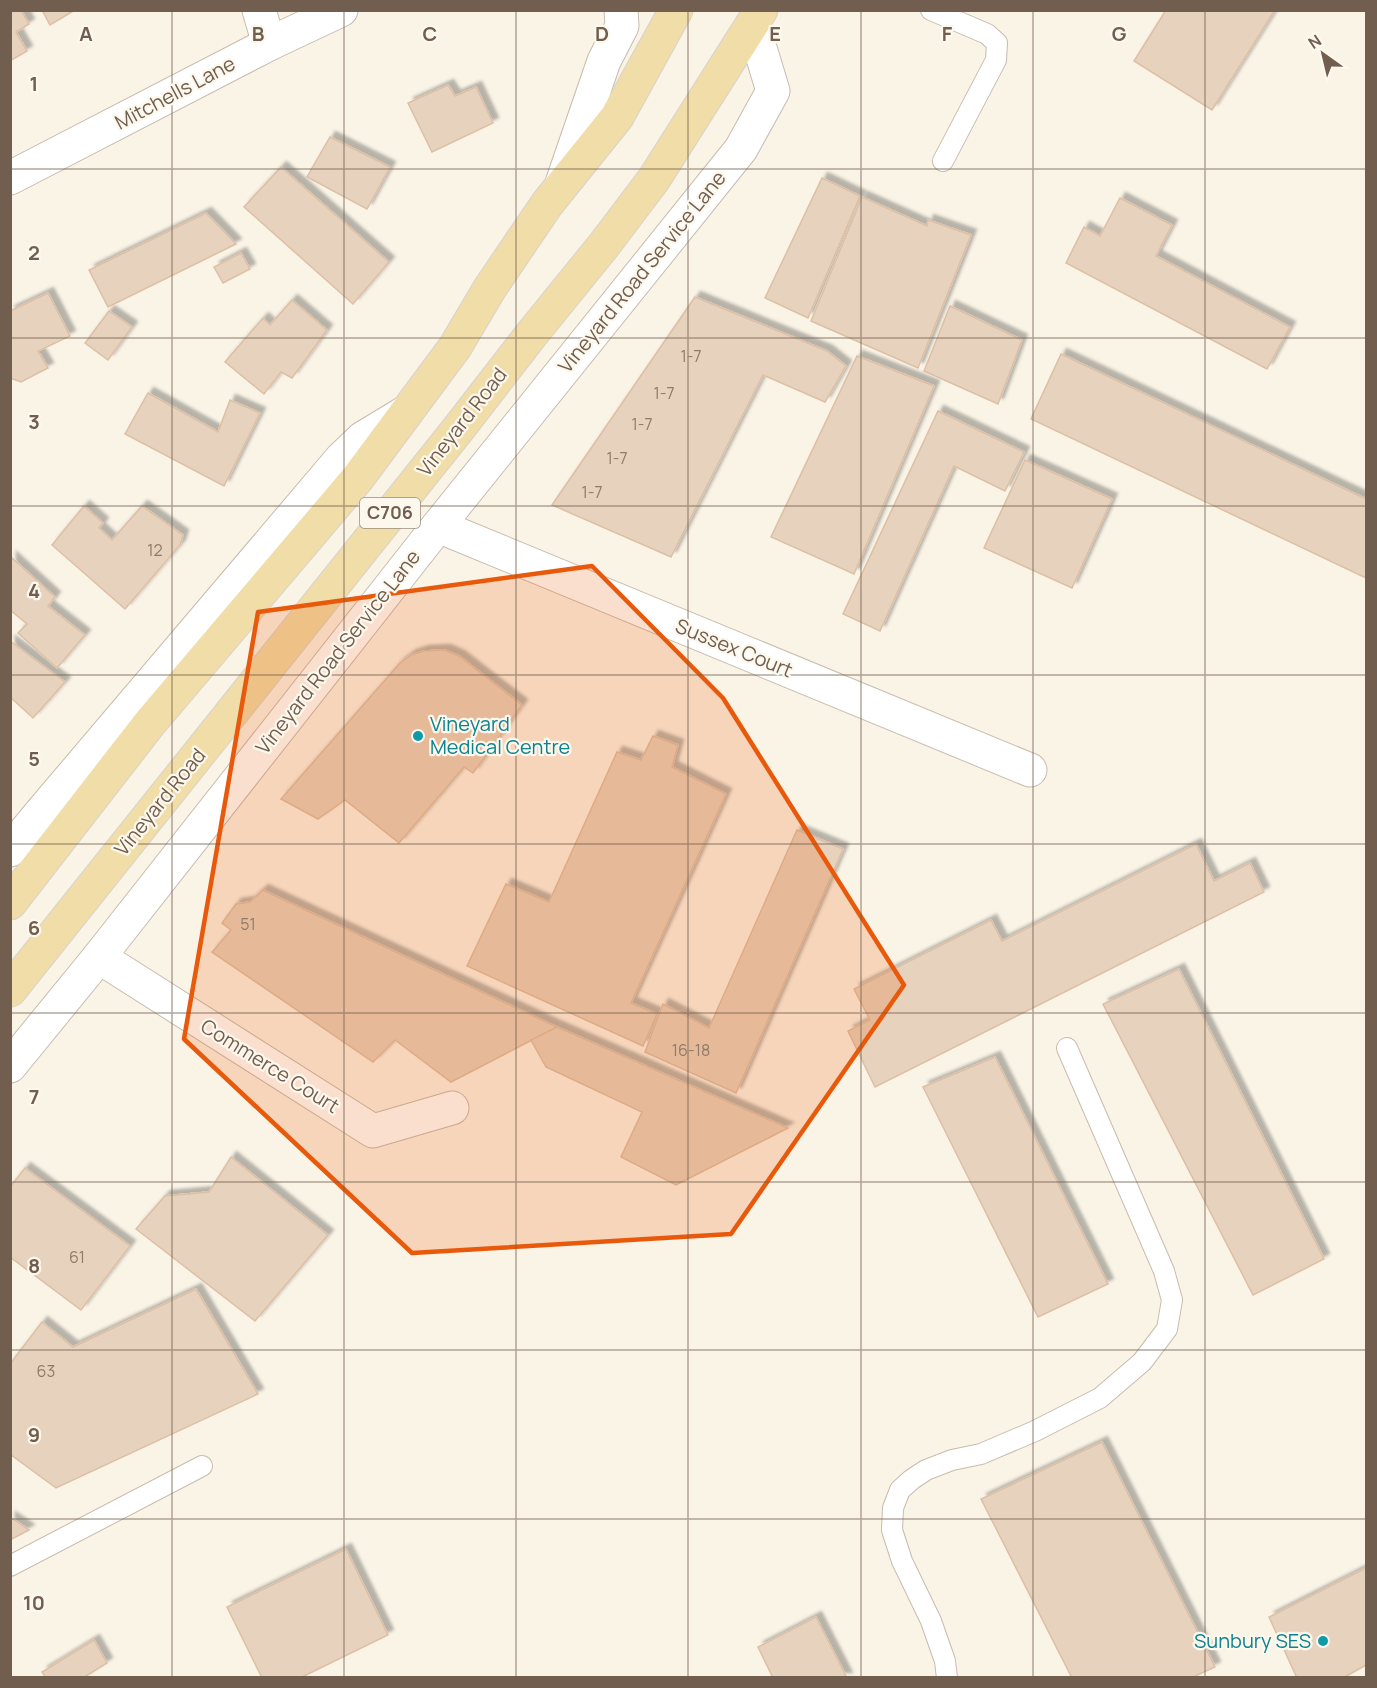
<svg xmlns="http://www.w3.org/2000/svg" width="1377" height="1688" font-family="Manrope,sans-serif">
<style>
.building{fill:#e7d2bd;stroke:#ddbfa4;stroke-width:1.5;filter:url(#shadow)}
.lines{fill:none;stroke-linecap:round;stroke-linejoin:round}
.service-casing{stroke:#c8bbad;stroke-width:22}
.minor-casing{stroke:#c8bbad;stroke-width:35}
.tertiary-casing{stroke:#c8bbad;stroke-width:35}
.primary-casing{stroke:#d7d2ce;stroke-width:35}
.service{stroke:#fff;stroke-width:20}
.minor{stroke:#fff;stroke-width:33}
.tertiary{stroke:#fff;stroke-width:33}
.primary{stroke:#f1dda7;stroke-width:33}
.marked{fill:#e8590c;fill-opacity:0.2;stroke:#e8590c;stroke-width:4.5;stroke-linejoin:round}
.grid{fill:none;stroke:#715e4f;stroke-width:1.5;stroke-opacity:0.55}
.culture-dot{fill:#0f9aa8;stroke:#fdf8ed;stroke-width:2}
.labels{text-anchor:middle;stroke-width:4.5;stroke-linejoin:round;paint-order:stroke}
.number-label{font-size:16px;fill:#8e7b6a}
.shield{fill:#fdf8ed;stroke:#9b8c7e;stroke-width:1.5}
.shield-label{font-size:18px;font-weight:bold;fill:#715e4f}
.street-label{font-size:20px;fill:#715e4f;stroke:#fdf8ed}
.culture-label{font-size:20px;fill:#0d838f;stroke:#fdf8ed;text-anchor:start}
.grid-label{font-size:20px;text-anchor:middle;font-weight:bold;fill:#715e4f;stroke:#fdf8ed;stroke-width:4.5;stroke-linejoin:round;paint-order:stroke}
</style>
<defs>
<filter id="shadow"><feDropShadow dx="5.5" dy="-5.5" stdDeviation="1.5" flood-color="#0004"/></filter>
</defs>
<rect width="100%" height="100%" fill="#faf4e7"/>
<g class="building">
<path d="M10 10H21L29 24 16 32 27 51 10 61Z"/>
<path d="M42 10H75L50 25Z"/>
<path d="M1166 10H1275L1212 110 1134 61Z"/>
<path d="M448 85 455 96 476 87 493 123 432 152 408 103Z"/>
<path d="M330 137 390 167 367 209 307 177Z"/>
<path d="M281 167 389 262 353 304 244 207Z"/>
<path d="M822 178 860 196 808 318 765 298Z"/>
<path d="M862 197 927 226 928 220 971 235 918 368 811 321Z"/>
<path d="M1120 198 1172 225 1156 256 1290 327 1267 369 1066 263 1084 227 1100 236Z"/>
<path d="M206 213 236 244 108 307 89 270Z"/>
<path d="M241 253 250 269 223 283 214 267Z"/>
<path d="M48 293 70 336 38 351 48 368 21 382 10 378V311Z"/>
<path d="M695 297 827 351 846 366 825 402 763 375 671 557 552 505Z"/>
<path d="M292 300 327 330 292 378 281 372 264 394 225 362 263 318 270 325Z"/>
<path d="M950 306 1022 340 998 404 924 371Z"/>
<path d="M109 311 132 327 108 360 85 343Z"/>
<path d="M1061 354 1366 499V578L1031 419Z"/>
<path d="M857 356 934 386 854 574 771 537Z"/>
<path d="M148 393 218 432 230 400 260 413 224 486 125 434Z"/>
<path d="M938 411 1024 452 1005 491 954 466 880 631 843 614Z"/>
<path d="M1025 460 1112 499 1072 588 984 548Z"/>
<path d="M84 506 103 523 99 528 112 540 142 506 183 535 180 545 125 609 52 545Z"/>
<path d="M11 557 55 597 48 606 85 635 57 668 18 633 27 624 10 610Z"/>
<path d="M10 641 65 682 33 718 10 697Z"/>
<path d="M445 650 459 656 522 705 473 773 464 767 399 843 345 800 318 819 281 799 400 663 411 655 424 651Z"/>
<path d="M653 736 678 745 672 767 726 794 631 1003 657 1014 643 1046 467 966 506 884 549 902 617 752 641 760Z"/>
<path d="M797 830 843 849 736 1093 645 1052 663 1004 709 1028Z"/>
<path d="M1196 844 1214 881 1250 863 1264 892 875 1087 848 1031 870 1020 854 989 991 920 1002 941Z"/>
<path d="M263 890 269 893 557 1027 451 1082 395 1040 373 1062 212 952 231 930 222 923 236 904 250 902Z"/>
<path d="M1179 969 1324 1259 1253 1295 1103 1004Z"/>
<path d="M557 1027 788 1128 676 1185 621 1157 642 1112 546 1067 531 1040Z"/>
<path d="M995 1057 1108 1284 1038 1317 923 1087Z"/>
<path d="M231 1157 328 1235 255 1321 136 1229 165 1196 209 1192Z"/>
<path d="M25 1168 130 1246 81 1310 10 1257V1187Z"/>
<path d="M196 1289 258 1394 56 1488 10 1454V1364L42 1322 73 1347Z"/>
<path d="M1102 1442 1215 1667 1191 1678H1072L981 1499Z"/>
<path d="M10 1517 29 1530 10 1540Z"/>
<path d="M346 1549 388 1635 300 1678H262L227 1607Z"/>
<path d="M1366 1568V1665L1343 1678H1297L1269 1617Z"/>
<path d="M816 1617 847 1678H773L758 1647Z"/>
<path d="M94 1640 107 1663 83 1678H46L42 1672Z"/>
</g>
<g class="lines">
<g class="service-casing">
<g id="service">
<path d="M931 10 987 34 997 43 996 60 943 161"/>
<path d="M10 1566 202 1466"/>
<path d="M947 1678 945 1661 931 1621 902 1561 892 1530 893 1508 900 1490 911 1480 926 1470 952 1460 981 1454 1035 1431 1100 1398 1142 1362 1167 1329 1172 1300 1164 1271 1067 1048"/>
</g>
</g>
<g class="minor-casing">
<g id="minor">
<path d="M259 10 269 44"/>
<path d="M438 526 1030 770"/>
<path d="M10 850 44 809 341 459 363 438 406 412"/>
<path d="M99 957 373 1131 452 1108"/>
<path d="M10 1066 99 957 438 526 741 149 773 91 753 25"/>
</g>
</g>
<g class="tertiary-casing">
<g id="tertiary">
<path d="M10 178 269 44 341 10"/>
<path d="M562 183 604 61 622 26 621 10"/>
</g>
</g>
<g class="primary-casing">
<g id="primary">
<path d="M10 903 149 724 357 479 455 347 490 288 547 204 617 117 676 10"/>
<path d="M10 990 459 428 531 335 604 245 654 179 761 10"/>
</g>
</g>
<use href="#service" class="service"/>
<use href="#minor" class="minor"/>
<use href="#tertiary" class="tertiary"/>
<use href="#primary" class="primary"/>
</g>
<path class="marked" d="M592 566 723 698 904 985 731 1234 412 1253 184 1039 258 612Z"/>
<path class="grid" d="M172 10V1678M344 10V1678M516 10V1678M688 10V1678M861 10V1678M1033 10V1678M1205 10V1678M10 169H1366M10 338H1366M10 506H1366M10 675H1366M10 844H1366M10 1013H1366M10 1182H1366M10 1350H1366M10 1519H1366"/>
<g class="culture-dot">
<circle cx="418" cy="736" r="6"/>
<circle cx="1323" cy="1641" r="6"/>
</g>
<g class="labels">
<g class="number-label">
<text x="691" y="362">1-7</text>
<text x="664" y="399">1-7</text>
<text x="642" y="430">1-7</text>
<text x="617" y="464">1-7</text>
<text x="592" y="498">1-7</text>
<text x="155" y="556">12</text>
<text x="248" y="930">51</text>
<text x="691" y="1056">16-18</text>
<text x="77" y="1263">61</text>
<text x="46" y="1377">63</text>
</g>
<rect class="shield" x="360" y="498" width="60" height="30" rx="4.5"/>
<g class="shield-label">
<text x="390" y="519">C706</text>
</g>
<g class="street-label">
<text transform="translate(175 93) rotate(-28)" y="7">Mitchells Lane</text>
<text transform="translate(642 272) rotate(-51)" y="7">Vineyard Road Service Lane</text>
<text transform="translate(462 422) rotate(-52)" y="7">Vineyard Road</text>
<text transform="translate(734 648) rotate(22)" y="7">Sussex Court</text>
<text transform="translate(338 652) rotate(-52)" y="7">Vineyard Road Service Lane</text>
<text transform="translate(160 802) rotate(-51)" y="7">Vineyard Road</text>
<text transform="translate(270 1066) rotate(32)" y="7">Commerce Court</text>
</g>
<g class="culture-label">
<text x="430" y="731">Vineyard<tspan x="430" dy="23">Medical Centre</tspan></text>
<text x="1311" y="1648" text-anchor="end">Sunbury SES</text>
</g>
</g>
<g class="grid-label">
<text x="86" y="41">A</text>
<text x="258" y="41">B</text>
<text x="430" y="41">C</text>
<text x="602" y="41">D</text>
<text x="775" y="41">E</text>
<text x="947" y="41">F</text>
<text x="1119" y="41">G</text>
<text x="34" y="91">1</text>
<text x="34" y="260">2</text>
<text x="34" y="429">3</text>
<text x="34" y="598">4</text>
<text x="34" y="766">5</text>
<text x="34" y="935">6</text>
<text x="34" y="1104">7</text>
<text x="34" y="1273">8</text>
<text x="34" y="1442">9</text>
<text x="34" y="1610">10</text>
</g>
<rect width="1377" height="1688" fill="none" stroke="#715e4f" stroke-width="24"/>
<g transform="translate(1323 54) rotate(326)" stroke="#fdf8ed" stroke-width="4.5" paint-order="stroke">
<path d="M0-4.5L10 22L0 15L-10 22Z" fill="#715e4f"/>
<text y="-9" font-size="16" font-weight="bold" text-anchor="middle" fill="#715e4f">N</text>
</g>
</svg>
